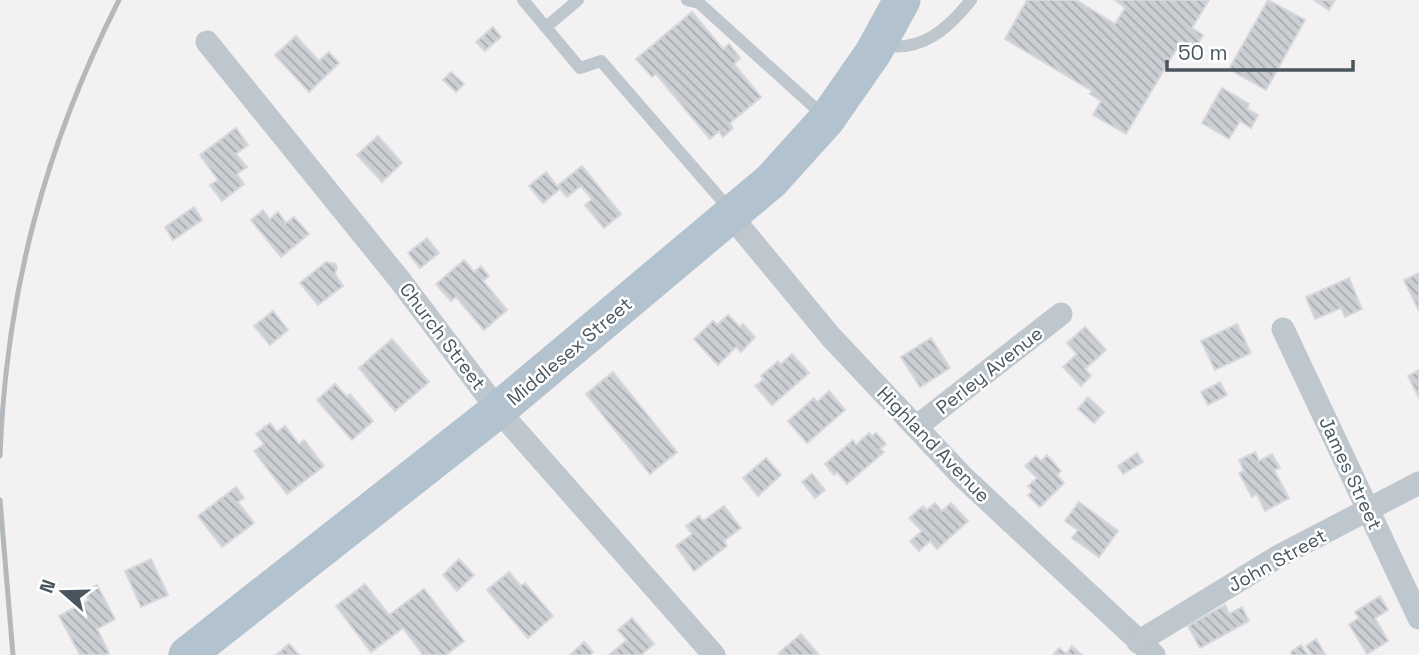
<svg xmlns="http://www.w3.org/2000/svg" width="1419" height="655" font-family="'Space Grotesk',sans-serif">
<style>
.building{fill:url(#building-back-hatch);stroke:#d6d8dc;stroke-width:2}
.lines{fill:none;stroke-linecap:round;stroke-linejoin:round}
.service{stroke:#bdc7cd;stroke-width:12}
.minor{stroke:#bdc7cd;stroke-width:23}
.primary{stroke:#b2c3cf;stroke-width:37}
.rail{stroke:#b4b7bb;stroke-width:5}
.labels{text-anchor:middle;stroke-width:5;stroke-linejoin:round;paint-order:stroke}
.street-label{font-size:19px;fill:#49565f;stroke:#fff}
</style>
<defs>
<pattern id="building-back-hatch" width="6" height="6" patternUnits="userSpaceOnUse" patternTransform="scale(1.75)"><rect width="6" height="6" fill="#cbcfd4"/><path d="M-1 5l2 2M0 0l6 6M5-1l2 2" fill="none" stroke="#a7abaf"/></pattern>
</defs>
<rect width="100%" height="100%" fill="#f4f1f2"/>
<g class="building">
<path d="M1027 0H1076L1115 24 1125 8 1115 0H1209L1192 28 1203 35 1195 49 1181 41 1126 134 1093 115 1101 101 1090 94 1092 91 1005 39Z"/>
<path d="M1268 0 1305 20 1266 90 1229 69Z"/>
<path d="M1314 0H1335L1329 10Z"/>
<path d="M692 12 723 49 729 44 740 58 734 64 761 97 730 123 733 128 723 137 719 131 710 139 656 74 652 77 636 59Z"/>
<path d="M493 27 501 37 485 51 476 42Z"/>
<path d="M296 36 319 61 329 52 339 63 309 92 275 55Z"/>
<path d="M451 72 464 84 456 92 443 80Z"/>
<path d="M1222 88 1249 104 1247 109 1258 115 1251 128 1240 121 1229 139 1202 123Z"/>
<path d="M236 128 248 145 236 154 247 167 237 174 244 184 222 201 210 185 218 180 200 155Z"/>
<path d="M378 136 402 163 382 182 357 155Z"/>
<path d="M582 166 621 214 604 228 585 205 592 199 581 186 567 197 560 189 543 203 529 186 546 172 557 186Z"/>
<path d="M194 207 202 220 173 240 165 227Z"/>
<path d="M263 210 270 219 278 212 286 223 294 217 309 234 281 257 251 220Z"/>
<path d="M427 238 439 253 420 268 408 253Z"/>
<path d="M464 260 474 272 481 266 489 276 483 281 507 310 484 330 456 297 451 301 436 284Z"/>
<path d="M326 262 335 264 337 267 335 274 343 286 318 305 300 283Z"/>
<path d="M1419 273V311L1404 280Z"/>
<path d="M1349 278 1362 309 1345 317 1341 308 1315 319 1306 297Z"/>
<path d="M273 311 288 330 270 345 254 326Z"/>
<path d="M728 315 740 327 743 324 755 337 741 352 736 347 718 365 694 339 713 321 717 325Z"/>
<path d="M1237 324 1251 353 1215 370 1201 341Z"/>
<path d="M1085 327 1106 350 1085 369 1091 376 1081 386 1063 367 1077 354 1067 343Z"/>
<path d="M931 338 950 368 920 387 901 357Z"/>
<path d="M392 339 429 382 395 411 359 368Z"/>
<path d="M792 354 809 373 772 405 755 386 764 379 761 376 778 361 781 364Z"/>
<path d="M1419 370V398L1408 376Z"/>
<path d="M613 372 677 452 650 474 586 394Z"/>
<path d="M1220 382 1227 395 1208 405 1201 392Z"/>
<path d="M335 384 347 397 350 394 373 421 352 440 317 400Z"/>
<path d="M829 391 845 410 807 443 788 421 814 398 817 402Z"/>
<path d="M1088 397 1104 412 1094 423 1078 409Z"/>
<path d="M270 423 277 432 285 426 299 444 304 440 324 466 287 494 254 451 264 444 256 434Z"/>
<path d="M869 433 872 436 876 433 886 444 880 449 884 452 847 484 837 472 834 475 825 464 853 440 856 445Z"/>
<path d="M1255 452 1259 461 1272 454 1280 468 1274 470 1289 498 1265 511 1257 494 1252 497 1239 473 1244 471 1239 460Z"/>
<path d="M1137 453 1143 462 1123 474 1118 466Z"/>
<path d="M1047 455 1061 471 1057 475 1064 483 1040 507 1028 495 1033 491 1028 486 1037 478 1025 466 1036 456 1041 461Z"/>
<path d="M766 458 781 475 758 496 743 478Z"/>
<path d="M812 474 825 490 815 498 802 482Z"/>
<path d="M236 487 244 498 238 502 254 523 222 547 198 516Z"/>
<path d="M1079 502 1118 531 1099 557 1072 538 1078 530 1065 521Z"/>
<path d="M935 503 942 511 951 503 968 521 937 549 930 541 919 551 910 541 922 531 909 518 923 506 927 510Z"/>
<path d="M724 506 741 528 724 541 727 546 694 571 676 546 692 534 686 526 699 516 703 521Z"/>
<path d="M151 559 168 595 141 607 125 571Z"/>
<path d="M459 559 474 575 457 591 443 575Z"/>
<path d="M509 572 521 586 525 583 553 616 528 638 487 590Z"/>
<path d="M365 584 389 615 424 589 464 641 446 655H423L403 628 371 652 336 606Z"/>
<path d="M97 585 115 619 97 629 109 653 105 655H80L59 616 89 600 84 592Z"/>
<path d="M1380 596 1388 610 1375 618 1388 641 1367 654 1349 624 1359 618 1355 612Z"/>
<path d="M1225 605 1229 614 1242 607 1249 621 1200 648 1188 626Z"/>
<path d="M632 618 654 644 641 655H609L627 640 618 630Z"/>
<path d="M801 634 819 655H781L779 653Z"/>
<path d="M1316 639 1325 654 1323 655H1312L1306 646Z"/>
<path d="M584 642 593 652 590 655H570Z"/>
<path d="M289 644 299 655H276Z"/>
<path d="M1301 645 1308 655H1292L1291 652Z"/>
<path d="M1072 646 1082 655H1053L1059 648 1066 654Z"/>
</g>
<g class="lines">
<g class="service">
<path d="M523 0 580 68 601 61 731 211"/>
<path d="M687 0 699 3 825 117"/>
<path d="M546 27 578 0"/>
<path d="M882 45C921 53 948 29 971 0"/>
</g>
<g class="minor">
<path d="M207 42 399 279 498 410 714 655"/>
<path d="M731 216 831 337 963 477 1154 655"/>
<path d="M1283 329 1419 618"/>
<path d="M916 427 1061 314"/>
<path d="M1138 642 1279 556 1419 483"/>
</g>
<path class="primary" d="M187 655 498 410 771 181 827 119 873 53 902 0"/>
<g class="rail">
<path d="M0 456C6 292 45 146 119 0"/>
<path d="M0 500 13 655"/>
</g>
</g>
<g class="labels">
<g class="street-label">
<text transform="translate(443 336) rotate(53)" y="7">Church Street</text>
<text transform="translate(569 351) rotate(-40)" y="7">Middlesex Street</text>
<text transform="translate(989 370) rotate(-38)" y="7">Perley Avenue</text>
<text transform="translate(934 444) rotate(46)" y="7">Highland Avenue</text>
<text transform="translate(1351 473) rotate(65)" y="7">James Street</text>
<text transform="translate(1277 560) rotate(-29)" y="7">John Street</text>
</g>
</g>
<g transform="translate(63 592) rotate(290)" stroke="#ffffff" stroke-width="5" paint-order="stroke">
<path d="M0-5L12 26L0 18L-12 26Z" fill="#49565f"/>
<text y="-10" font-size="19" font-weight="bold" text-anchor="middle" fill="#49565f">N</text>
</g>
<path d="M1167 60v10h186v-10" fill="none" stroke="#49565f" stroke-width="3.5"/>
<text x="1178" y="60" font-size="21" fill="#49565f" stroke="#ffffff" stroke-width="5" paint-order="stroke">50 m</text>
</svg>
